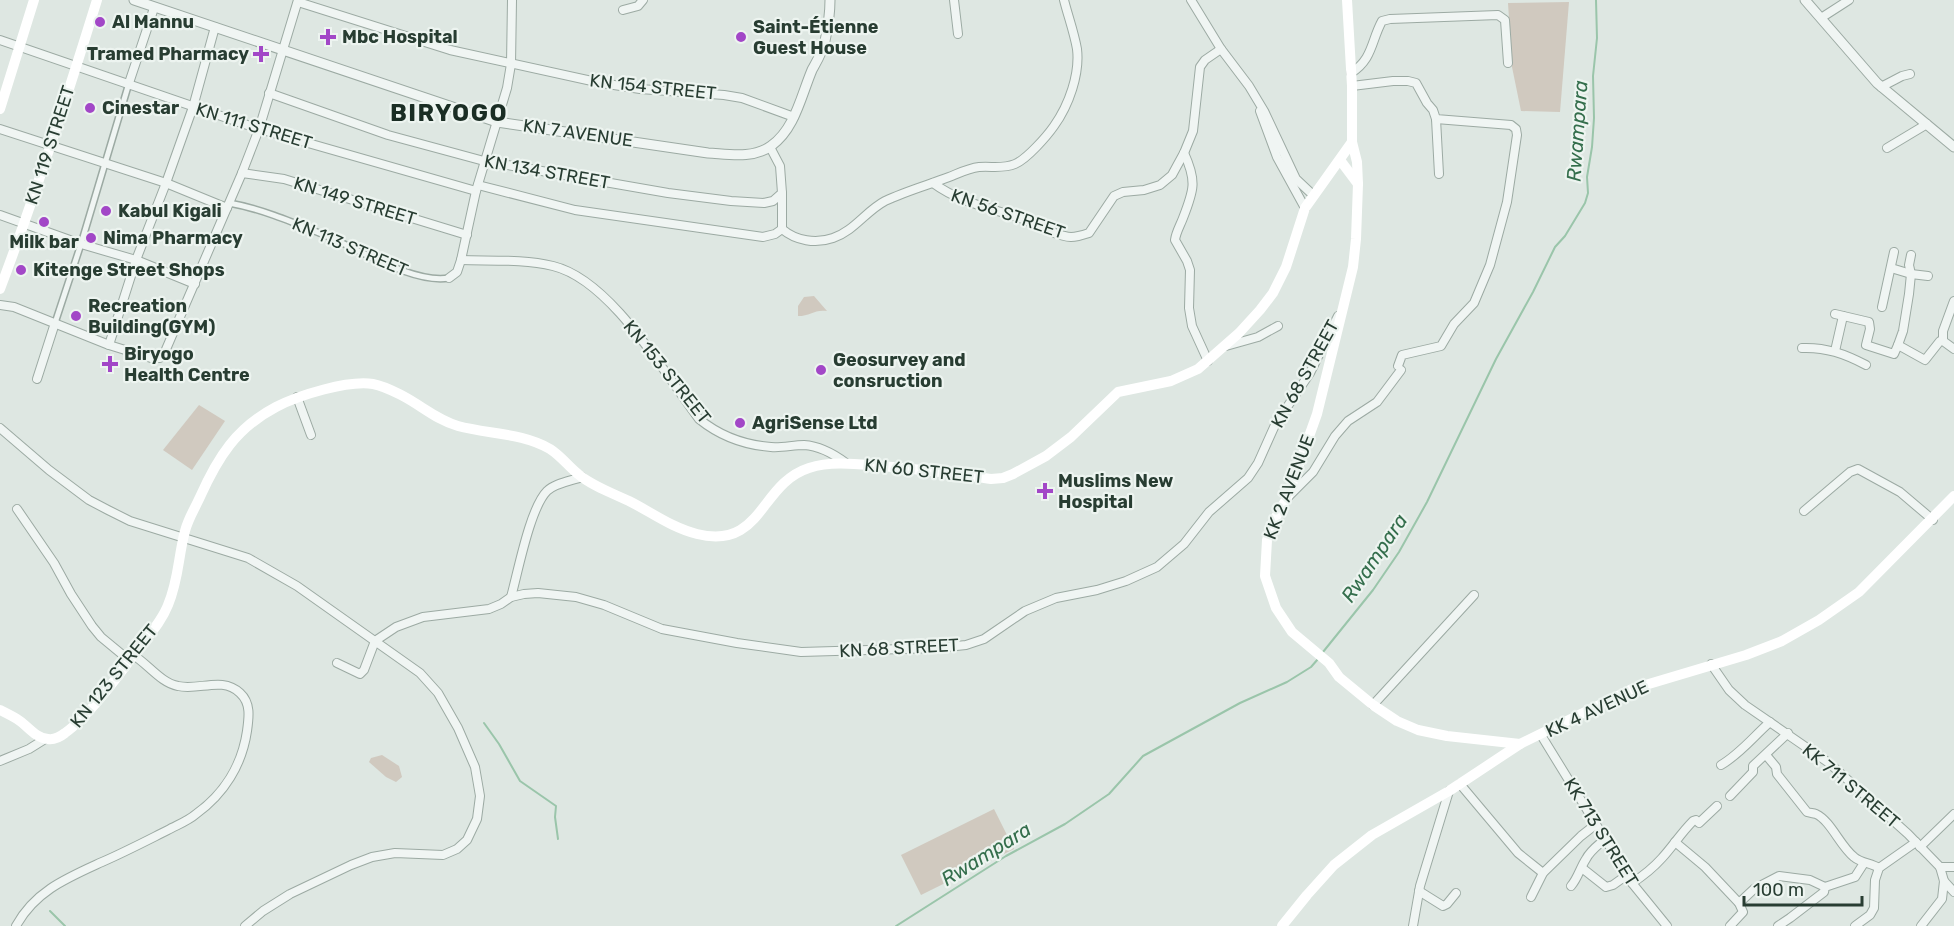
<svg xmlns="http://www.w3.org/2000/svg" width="1954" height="926" font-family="Rubik,sans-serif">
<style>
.green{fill:#d0c9bf}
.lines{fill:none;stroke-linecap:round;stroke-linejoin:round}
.stream{stroke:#9ac5aa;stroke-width:2}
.pedestrian-casing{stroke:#9caaa3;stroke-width:8}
.minor-casing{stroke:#9caaa3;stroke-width:10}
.tertiary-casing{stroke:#9caaa3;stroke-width:11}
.pedestrian{stroke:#f0f5f3;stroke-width:5}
.minor{stroke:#f0f5f3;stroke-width:8}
.tertiary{stroke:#f0f5f3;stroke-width:9}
.secondary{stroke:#fff;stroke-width:10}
.poi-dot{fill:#a247c7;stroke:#edf4f0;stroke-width:2}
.labels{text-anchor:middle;stroke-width:4.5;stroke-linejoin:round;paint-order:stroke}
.poi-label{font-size:18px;font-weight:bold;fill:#283d32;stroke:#edf4f0;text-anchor:start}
.street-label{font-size:18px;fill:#283d32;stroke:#edf4f0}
.water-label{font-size:20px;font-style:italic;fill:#346e4c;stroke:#edf4f0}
.district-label{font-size:24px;font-weight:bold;letter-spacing:1.5px;fill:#1a2d24;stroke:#edf4f0}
</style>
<rect width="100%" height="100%" fill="#dee7e2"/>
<g class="green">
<path d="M1569 2 1560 112 1521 111 1512 67 1508 3Z"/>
<path d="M814 296 827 311C815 309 810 316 798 316V306L804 297Z"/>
<path d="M199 405 225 421 192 470 163 450Z"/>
<path d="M382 755 399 766 402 777 396 782 386 777 369 762 371 758Z"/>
<path d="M994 809 1014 849 921 895 901 855Z"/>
</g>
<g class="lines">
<g class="stream">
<path d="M1323 652 1373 590 1399 552 1427 502 1496 359 1533 292 1555 247 1565 236 1585 203 1588 193 1587 177 1592 147 1594 118 1593 76 1597 38 1596 0"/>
<path d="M484 723 499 744 520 781 556 806 555 817 558 839"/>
<path d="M50 911 65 926"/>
<path d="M896 926 1006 856 1065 824 1109 794 1143 756 1240 703 1287 682 1311 667 1318 659"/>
</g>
<g class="pedestrian-casing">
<g id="pedestrian">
<path d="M229 203C263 209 297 224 329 237 362 251 414 284 449 278"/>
<path d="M55 323 81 244 129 83"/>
</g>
</g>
<g class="minor-casing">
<g id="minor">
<path d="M954 0 958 34"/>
<path d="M1191 0 1221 49 1249 86 1264 111 1296 179 1313 195"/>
<path d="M298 2 450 50 601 83 640 89 724 95 742 98 794 117"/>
<path d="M623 10 638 6 643 0"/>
<path d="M1821 18 1849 0"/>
<path d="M0 40 259 129 476 191"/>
<path d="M1351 73C1373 59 1371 41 1382 21L1390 19 1498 15 1505 20 1508 63"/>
<path d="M129 83 154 8"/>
<path d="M1352 86 1393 81H1408L1416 83 1427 103 1433 110 1436 119 1511 125 1516 129 1517 135 1507 202 1490 265 1474 303 1454 324 1441 346 1402 355 1398 366"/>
<path d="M1881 87 1902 76 1910 74"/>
<path d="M269 93 388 135 484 161 668 193 731 201 764 203 773 201 782 193 780 166 770 147"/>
<path d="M1260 111 1277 157 1305 208"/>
<path d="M1436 119 1439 174"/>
<path d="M0 129 166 183 227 208"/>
<path d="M1887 148 1927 124"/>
<path d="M1184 153C1197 181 1194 190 1183 218 1180 226 1176 232 1175 240L1187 261 1190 270 1189 308 1192 326 1208 361"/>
<path d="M242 173 284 179 467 235"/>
<path d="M933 183C960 203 991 208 1023 219 1038 225 1055 236 1071 237 1077 237 1083 235 1089 233L1114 196 1123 192 1144 190 1160 185 1172 175 1184 153 1193 131 1200 67 1205 60 1221 49"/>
<path d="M478 185 575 210 763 237 775 234 782 229"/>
<path d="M782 193V229C796 241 816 244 833 238 854 231 866 211 885 201 906 191 928 185 949 177 959 173 969 168 979 167 992 166 1003 169 1015 164 1027 159 1047 136 1054 126 1069 105 1080 74 1077 49 1074 32 1068 16 1064 0"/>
<path d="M0 215 81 244 136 260 195 284"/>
<path d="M1911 255 1909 265 1911 274 1909 294 1903 331 1898 345 1925 360 1940 341H1943L1954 349"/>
<path d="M461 260C491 261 524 259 553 266 611 280 664 373 699 419 720 436 744 445 771 447 782 448 793 445 804 445 819 446 834 454 846 463"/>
<path d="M1891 268 1911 274 1928 276"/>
<path d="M449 278 457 272 461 260 476 191 507 88 511 64 512 0"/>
<path d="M0 305 14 307 109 345 151 358H160L164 354 242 173 259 129 298 0"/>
<path d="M1882 307 1894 252"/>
<path d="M1835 314 1869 322 1870 329 1866 345 1894 354 1898 345"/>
<path d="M1943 341V331L1954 301"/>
<path d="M109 345 136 260 166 183 193 107 215 27"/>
<path d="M1226 346 1258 337 1278 326"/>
<path d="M1802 348C1826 347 1845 354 1866 365"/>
<path d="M1835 351 1843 316"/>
<path d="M37 379 55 323"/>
<path d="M297 397 311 435"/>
<path d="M0 428 49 470 89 500 108 510 130 521 248 558 297 586 420 673 438 693 458 728 475 767 480 796 477 819 467 840 457 849 443 855 395 853 372 857 351 865 290 894 263 911 245 926"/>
<path d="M1288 497 1313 472 1335 436 1348 421 1377 402 1401 370"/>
<path d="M17 509 54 563 71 594 92 626 101 637 130 661"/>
<path d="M1804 511 1850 472 1858 469 1900 492 1933 520"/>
<path d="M511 597C518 572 530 508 547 491 555 483 571 481 582 477"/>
<path d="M337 663 360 674 364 670 375 641 396 627 423 617 489 609 501 604 511 597 524 594 538 593 576 597 604 605 662 629 737 643 801 652 937 648 966 645 984 639 1025 611 1056 598 1097 590 1126 581 1157 567 1184 544 1209 512 1248 478 1258 463 1275 425 1310 373 1338 316"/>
<path d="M1711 664 1729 690 1745 705 1829 763 1908 834 1940 867 1944 881 1942 899 1921 926"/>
<path d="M1373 705 1474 595"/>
<path d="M1541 735 1632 883 1667 926"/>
<path d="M1766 755 1776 767 1777 774 1807 812C1810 813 1813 813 1816 814 1831 821 1840 846 1854 857 1861 863 1871 863 1879 868"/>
<path d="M0 761 29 749 45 739"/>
<path d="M1721 765C1740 754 1754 736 1770 722"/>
<path d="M1460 784 1518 853 1543 873"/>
<path d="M1730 796 1753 772V766L1788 733"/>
<path d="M1675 842 1705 867 1739 903 1754 889 1779 876 1810 880 1825 887"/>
<path d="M1920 847 1954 814"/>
<path d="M1940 867H1954"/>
<path d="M1582 868 1606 887 1613 885 1627 875"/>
<path d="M1944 881 1954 892"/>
<path d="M1632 883C1643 876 1653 868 1662 858 1673 846 1681 833 1693 821L1696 820 1699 823 1717 806"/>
<path d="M1571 886C1578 878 1580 868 1586 859 1590 851 1597 846 1604 840"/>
<path d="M1419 891 1443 906 1447 904 1456 893"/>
<path d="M1531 897 1543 873 1581 836 1595 825"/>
<path d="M16 926C35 891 67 878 102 862 125 852 146 841 168 830 177 825 188 821 196 814 224 794 242 765 247 731 249 717 251 703 240 693 222 676 199 691 178 686 161 683 148 664 133 655"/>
<path d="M1413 926 1420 886 1449 791"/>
<path d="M1730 926 1743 912 1739 903"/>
<path d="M1778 926 1790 918 1824 892 1825 887 1855 877 1864 863"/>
<path d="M1855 926 1870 915 1874 908 1875 880 1879 868 1916 842"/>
</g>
</g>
<g class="tertiary-casing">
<g id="tertiary">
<path d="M134 0 497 122 708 153C728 154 753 159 771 146 795 129 801 96 812 70 817 61 823 51 825 41 828 27 830 14 830 0"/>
<path d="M1805 0 1877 83 1954 147"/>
</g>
</g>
<use href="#pedestrian" class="pedestrian"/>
<use href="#minor" class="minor"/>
<use href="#tertiary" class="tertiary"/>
<g class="secondary">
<path d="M0 109 34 0"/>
<path d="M1352 142 1357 162 1358 184 1356 239 1353 267 1317 414 1287 498 1273 522 1267 540 1265 576 1276 608 1292 632 1329 663 1339 677 1373 705 1397 721 1418 730 1447 736 1520 744"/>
<path d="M1340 160 1358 184"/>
<path d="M0 289C36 194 67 97 97 0"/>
<path d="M0 710C6 713 12 716 17 719 27 725 35 738 48 739 55 740 60 737 65 733 89 716 118 676 136 652 147 637 161 623 168 605 179 579 178 557 185 531 188 519 195 508 200 497 218 457 236 428 276 407 299 395 348 380 373 384 384 386 393 391 403 396 422 406 437 420 458 426 488 434 523 433 550 449 561 456 568 466 578 474 592 486 612 493 629 501 651 512 672 528 697 534 763 550 759 484 809 468 831 461 855 464 878 466 916 468 954 474 991 479L1003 478 1013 474 1046 456 1071 437 1118 392 1171 381 1198 369 1239 333 1260 310 1273 293 1286 267 1305 208 1352 142V86L1347 0"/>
<path d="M1282 926 1307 895 1334 865 1372 835 1449 791 1520 744 1632 689 1746 655 1782 641 1819 620 1859 592 1954 496"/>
</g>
</g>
<g class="poi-dot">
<circle cx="100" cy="22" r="6"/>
<path d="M325 28h6v6h6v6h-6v6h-6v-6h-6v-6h6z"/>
<circle cx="741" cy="37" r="6"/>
<path d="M258 45h6v6h6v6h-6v6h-6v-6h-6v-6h6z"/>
<circle cx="90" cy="108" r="6"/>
<circle cx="106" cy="211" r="6"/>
<circle cx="44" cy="222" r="6"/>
<circle cx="91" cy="238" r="6"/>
<circle cx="21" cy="270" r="6"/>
<circle cx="76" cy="316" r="6"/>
<path d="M107 355h6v6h6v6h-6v6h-6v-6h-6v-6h6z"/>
<circle cx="821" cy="370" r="6"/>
<circle cx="740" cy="423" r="6"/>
<path d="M1042 482h6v6h6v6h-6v6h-6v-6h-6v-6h6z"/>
</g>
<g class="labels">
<g class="poi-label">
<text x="112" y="28">Al Mannu</text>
<text x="753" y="33">Saint-Étienne<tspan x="753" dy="21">Guest House</tspan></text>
<text x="342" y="43">Mbc Hospital</text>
<text x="249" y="60" text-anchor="end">Tramed Pharmacy</text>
<text x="102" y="114">Cinestar</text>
<text x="118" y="217">Kabul Kigali</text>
<text x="103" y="244">Nima Pharmacy</text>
<text x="44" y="248" text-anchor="middle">Milk bar</text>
<text x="33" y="276">Kitenge Street Shops</text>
<text x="88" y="312">Recreation<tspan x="88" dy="21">Building(GYM)</tspan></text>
<text x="124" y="360">Biryogo<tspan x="124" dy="21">Health Centre</tspan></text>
<text x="833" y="366">Geosurvey and<tspan x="833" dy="21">consruction</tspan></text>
<text x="752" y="429">AgriSense Ltd</text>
<text x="1058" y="487">Muslims New<tspan x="1058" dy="21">Hospital</tspan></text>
</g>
<g class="street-label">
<text transform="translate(653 87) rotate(6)" y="6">KN 154 STREET</text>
<text transform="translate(254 126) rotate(17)" y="6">KN 111 STREET</text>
<text transform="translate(578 133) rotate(8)" y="6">KN 7 AVENUE</text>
<text transform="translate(50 145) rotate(-72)" y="6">KN 119 STREET</text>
<text transform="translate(547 172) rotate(10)" y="6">KN 134 STREET</text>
<text transform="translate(355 201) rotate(17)" y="6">KN 149 STREET</text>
<text transform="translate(1008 214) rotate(19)" y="6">KN 56 STREET</text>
<text transform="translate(350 247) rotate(23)" y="6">KN 113 STREET</text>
<text transform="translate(667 372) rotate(51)" y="6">KN 153 STREET</text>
<text transform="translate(1305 374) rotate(-61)" y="6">KN 68 STREET</text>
<text transform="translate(924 471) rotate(6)" y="6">KN 60 STREET</text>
<text transform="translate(1289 487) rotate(-69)" y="6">KK 2 AVENUE</text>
<text transform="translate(899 648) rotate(-3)" y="6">KN 68 STREET</text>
<text transform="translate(114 676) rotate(-51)" y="6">KN 123 STREET</text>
<text transform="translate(1597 709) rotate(-25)" y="6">KK 4 AVENUE</text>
<text transform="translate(1851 786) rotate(40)" y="6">KK 711 STREET</text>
<text transform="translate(1601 832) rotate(58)" y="6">KK 713 STREET</text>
</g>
<g class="water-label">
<text transform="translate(1577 131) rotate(-86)" y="7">Rwampara</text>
<text transform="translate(1374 558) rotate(-56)" y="7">Rwampara</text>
<text transform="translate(986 854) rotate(-32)" y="7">Rwampara</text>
</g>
<g class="district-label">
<text x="449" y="121">BIRYOGO</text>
</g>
</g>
<path d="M1744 896v9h118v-9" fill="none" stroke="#283d32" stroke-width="3"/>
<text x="1753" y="896" font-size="18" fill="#283d32" stroke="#edf4f0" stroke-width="4.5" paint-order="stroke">100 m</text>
</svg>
